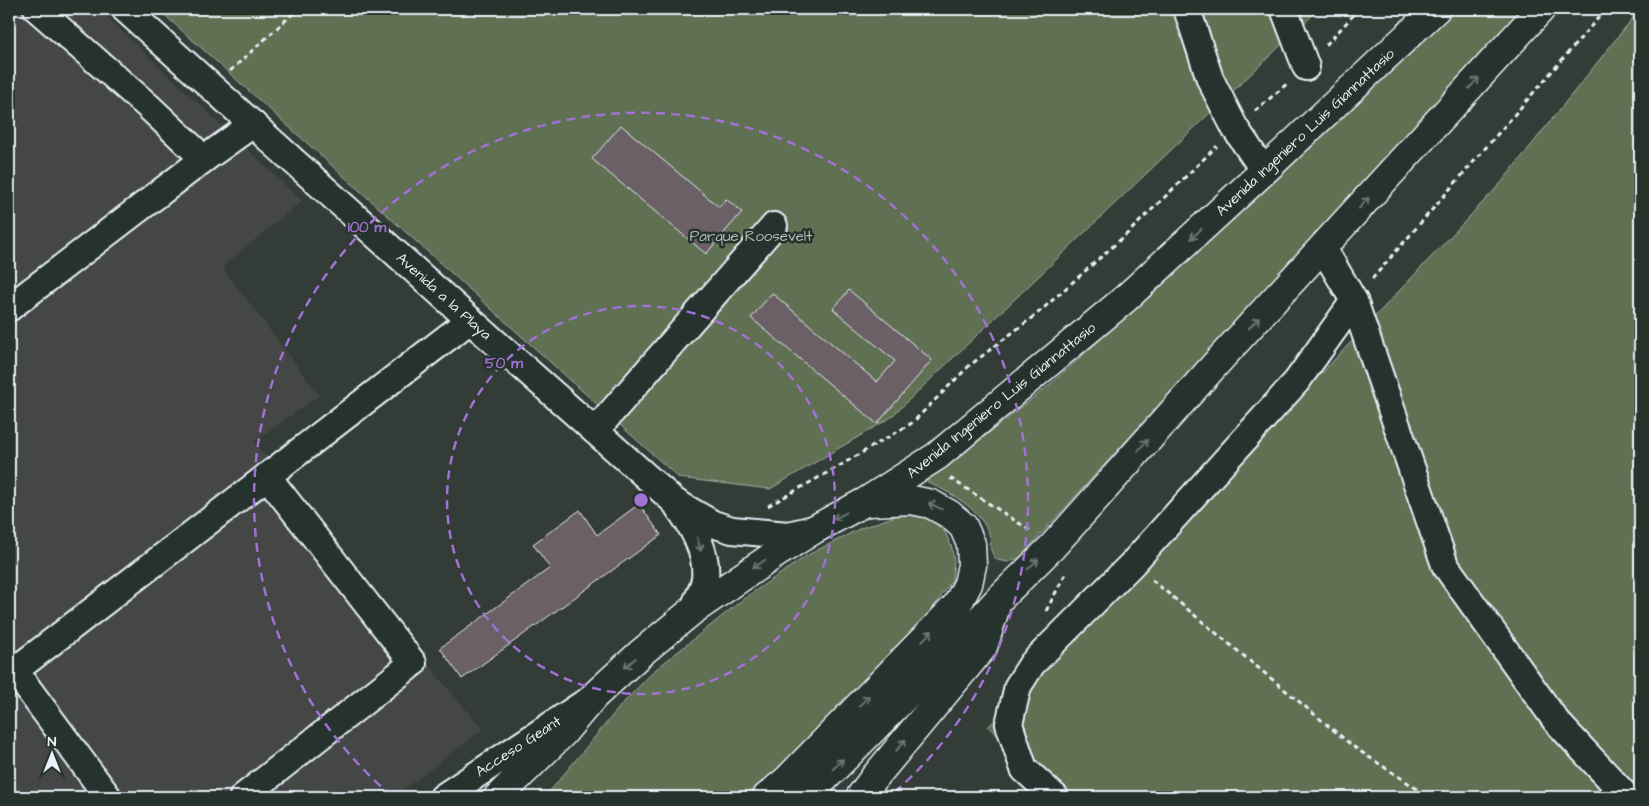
<svg xmlns="http://www.w3.org/2000/svg" width="1649" height="806" font-family="'Architects Daughter',sans-serif">
<style>
.built{fill:#444746}
.green{fill:#5e7052;stroke:#a3b0a5}
.building{fill:#6b6065;stroke:#e8f1f8}
.lines{fill:none;stroke-linecap:round;stroke-linejoin:round}
.minor-casing{stroke:#e8f1f8;stroke-width:30}
.major-casing{stroke:#e8f1f8;stroke-width:31}
.path{stroke:#e8f1f8;stroke-width:3;stroke-dasharray:5 4;stroke-linecap:butt}
.minor{stroke:#26332d;stroke-width:26}
.major{stroke:#26332d;stroke-width:28}
.oneway{stroke:#6a7674}
.ring{fill:none;stroke:#a171d3;stroke-width:2.5;stroke-dasharray:9 6}
.labels{text-anchor:middle;stroke-width:5;stroke-linejoin:round;paint-order:stroke}
.street-label{font-size:15px;fill:#e8f1f8;stroke:#26332d}
.park-label{font-size:15px;fill:#b1bdb6;stroke:#26332d}
.centre{fill:#a171d3;stroke:#26332d;stroke-width:2.5}
.ring-label{font-size:15px;text-anchor:middle;font-weight:bold;fill:#a171d3;stroke:#26332d;stroke-width:5;stroke-linejoin:round;paint-order:stroke}
</style>
<rect width="100%" height="100%" fill="#343c38"/>
<filter id="ink" filterUnits="userSpaceOnUse"><feTurbulence type="fractalNoise" baseFrequency=".02" numOctaves="2"/><feDisplacementMap in="SourceGraphic" scale="10" xChannelSelector="R" yChannelSelector="G"/><feConvolveMatrix kernelMatrix="1 2 1 2 8 2 1 2 1" color-interpolation-filters="sRGB"/></filter>
<g filter="url(#ink)">
<path class="built" d="M9 9H98L302 201 222 267 319 395 254 442 444 684 483 729 394 797H9Z"/>
<g class="green">
<path d="M158 9H1319L890 418 770 489 679 478Z"/>
<path d="M1453 9H1521L1019 558 1008 562 997 560C985 546 994 543 988 531 976 506 951 493 927 482V462L947 466 1047 387 1182 267Z"/>
<path d="M1640 9V797H1064L988 727 1501 183Z"/>
<path d="M910 515 925 518 936 524 945 532 952 548 954 562 952 580 931 611 834 715 789 759 743 797H545L623 703 655 670 746 597 808 555 861 528 896 516Z"/>
</g>
<g class="building">
<path d="M621 125 719 207 726 199 742 212 706 254 592 159Z"/>
<path d="M849 290 932 360 877 424 751 318 772 293 877 382 895 361 833 309Z"/>
<path d="M639 504 661 535 462 679 440 648 550 568 533 544 580 510 597 535Z"/>
</g>
<g class="lines">
<g class="minor-casing">
<g id="minor">
<path d="M37 9 148 106 204 159"/>
<path d="M125 9 470 320 675 502 713 524 732 530 788 535 814 529"/>
<path d="M1187 9 1210 79 1235 128 1264 171"/>
<path d="M1284 9 1306 67"/>
<path d="M1323 248 1354 301 1445 565 1556 721 1627 797"/>
<path d="M9 308 204 159 253 124"/>
<path d="M595 431 774 226"/>
<path d="M678 507C693 527 708 552 705 579 703 590 697 601 692 611"/>
<path d="M9 663 108 797"/>
<path d="M9 675 470 320"/>
<path d="M243 797 413 663 267 476"/>
<path d="M443 797 583 704"/>
<path d="M1055 797 1024 769 1009 724 1018 686 1032 664 1132 564 1297 381 1354 301"/>
</g>
</g>
<g class="major-casing">
<g id="major">
<path d="M498 797 562 734 594 696 642 652 692 611 777 553 815 529 865 502 937 456 1125 299 1264 171 1436 9"/>
<path d="M767 797 787 780 957 605 968 584 972 565 971 544 963 526 949 514 931 504 912 500 869 502"/>
<path d="M803 797 819 784 966 635 999 599 1052 547 1221 358 1541 9"/>
<path d="M860 797 874 778 983 647 995 609"/>
</g>
</g>
<g class="path">
<path d="M1326 45 1359 9"/>
<path d="M230 71 298 9"/>
<path d="M1255 111 1288 83"/>
<path d="M1372 279 1606 9"/>
<path d="M950 478 1031 531"/>
<path d="M768 506 841 465 912 423 969 366 1038 313 1129 232 1217 146"/>
<path d="M1152 580 1354 747 1429 797"/>
<path d="M1046 611 1066 573"/>
</g>
<use href="#minor" class="minor"/>
<use href="#major" class="major"/>
</g>
<defs><path id="oneway-shaft" d="M-6 0H5M1.5-3L5.5 0L1.5 3" fill="none" stroke-width="1.6" stroke-linecap="round" stroke-linejoin="round" transform="scale(1.25)"/></defs>
<g class="oneway">
<use href="#oneway-shaft" transform="translate(1474 83) rotate(-47)"/>
<use href="#oneway-shaft" transform="translate(1364 203) rotate(-48)"/>
<use href="#oneway-shaft" transform="translate(1196 234) rotate(137)"/>
<use href="#oneway-shaft" transform="translate(1254 323) rotate(-47)"/>
<use href="#oneway-shaft" transform="translate(1143 445) rotate(-48)"/>
<use href="#oneway-shaft" transform="translate(935 506) rotate(-155)"/>
<use href="#oneway-shaft" transform="translate(840 516) rotate(152)"/>
<use href="#oneway-shaft" transform="translate(699 544) rotate(73)"/>
<use href="#oneway-shaft" transform="translate(759 564) rotate(146)"/>
<use href="#oneway-shaft" transform="translate(1033 564) rotate(-44)"/>
<use href="#oneway-shaft" transform="translate(927 636) rotate(-46)"/>
<use href="#oneway-shaft" transform="translate(630 663) rotate(138)"/>
<use href="#oneway-shaft" transform="translate(864 701) rotate(-46)"/>
<use href="#oneway-shaft" transform="translate(901 745) rotate(-50)"/>
<use href="#oneway-shaft" transform="translate(838 764) rotate(-45)"/>
</g>
</g>
<g class="ring">
<circle cx="641" cy="500" r="194"/>
<path d="M392 796A387 387 0 1 1 890 796"/>
</g>
<g class="labels">
<g class="street-label">
<text transform="translate(1305 132) rotate(-43)" y="5">Avenida Ingeniero Luis Giannattasio</text>
<text transform="translate(444 296) rotate(42)" y="5">Avenida a la Playa</text>
<text transform="translate(1001 400) rotate(-39)" y="5">Avenida Ingeniero Luis Giannattasio</text>
<text transform="translate(518 746) rotate(-33)" y="5">Acceso Geant</text>
</g>
<g class="park-label">
<text x="751" y="241">Parque Roosevelt</text>
</g>
</g>
<circle cx="641" cy="500" r="8" class="centre"/>
<g class="ring-label">
<text x="367" y="232">100 m</text>
<text x="504" y="368">50 m</text>
</g>
<rect width="1649" height="806" fill="none" stroke="#26332d" stroke-width="30"/>
<rect x="15" y="15" width="1619" height="776" fill="none" stroke="#e8f1f8" stroke-width="2" filter="url(#ink)"/>
<g transform="translate(52 754)" stroke="#26332d" stroke-width="4" paint-order="stroke">
<path d="M0-4L9 19L0 12L-9 19Z" fill="#e8f1f8"/>
<text y="-8" font-size="14" font-weight="bold" text-anchor="middle" fill="#e8f1f8">N</text>
</g>
</svg>
